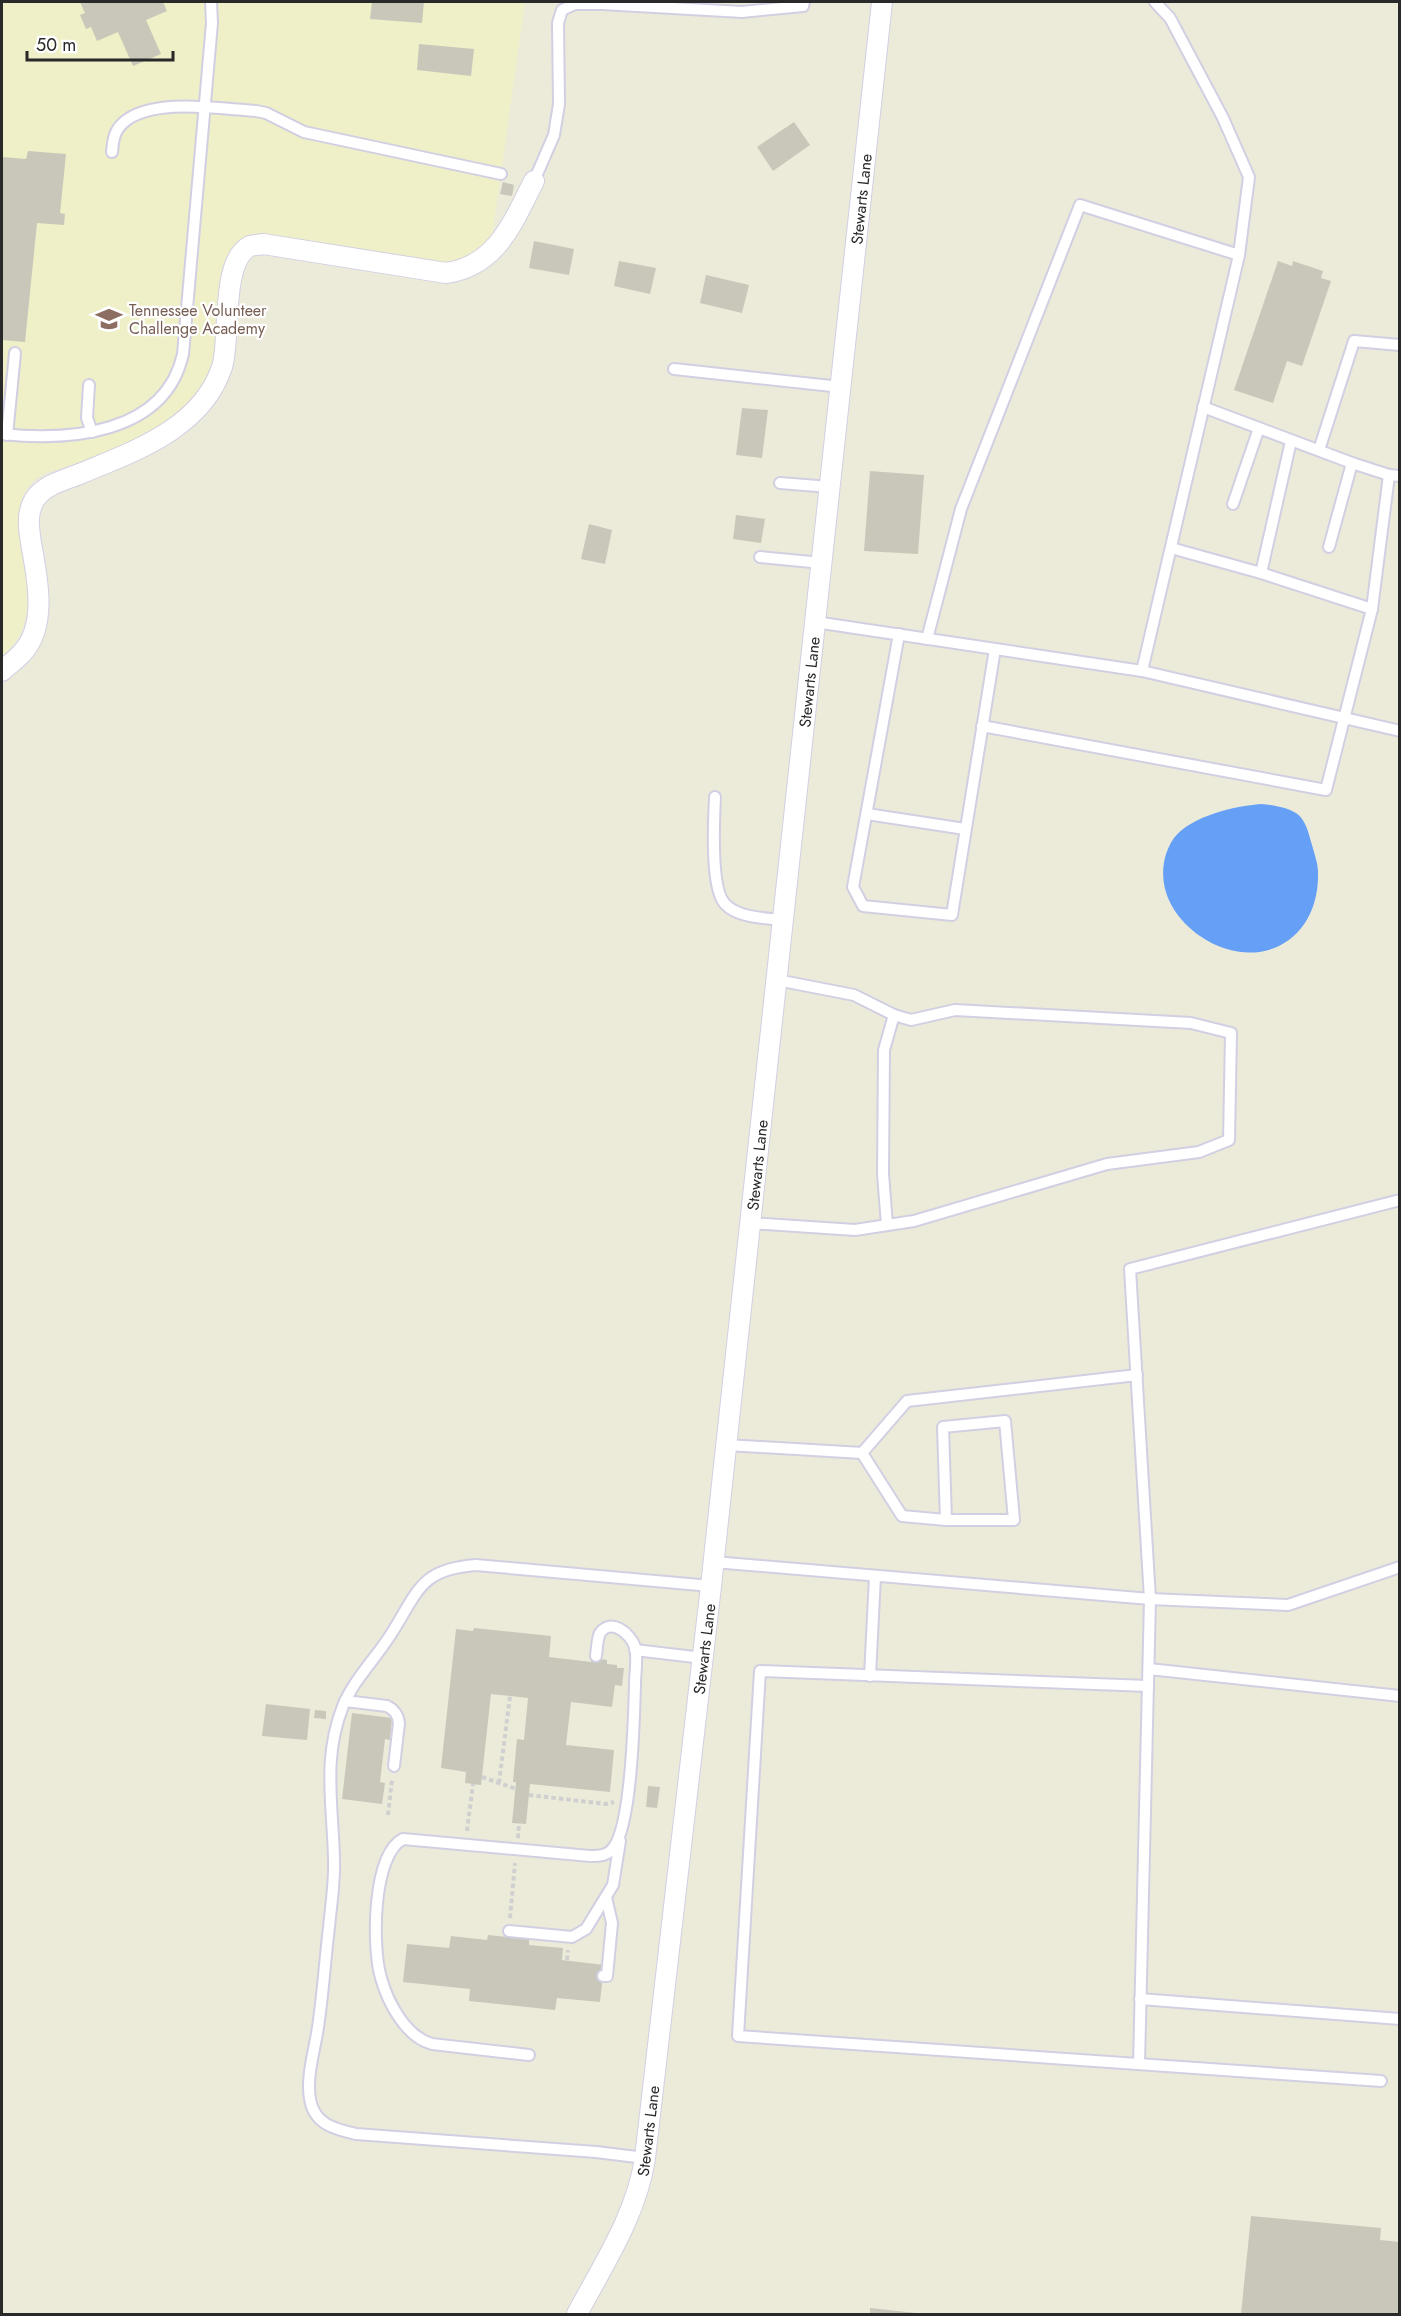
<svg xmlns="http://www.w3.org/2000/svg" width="1401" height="2316" font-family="Jost,sans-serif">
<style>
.education{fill:#efefc8}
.water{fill:#65a0f6}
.building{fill:#c8c7ba}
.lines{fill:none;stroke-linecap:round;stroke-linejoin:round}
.lane-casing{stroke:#d2cfe3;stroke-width:14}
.street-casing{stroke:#d2cfe3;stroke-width:22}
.path{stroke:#d0d0d0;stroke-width:4;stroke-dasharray:4.5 3;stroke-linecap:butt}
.lane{stroke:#fff;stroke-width:10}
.street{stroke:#fff;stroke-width:20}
.labels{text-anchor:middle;stroke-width:4.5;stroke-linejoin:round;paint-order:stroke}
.street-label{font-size:16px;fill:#292929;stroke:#fff}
.education-label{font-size:16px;fill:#785e54;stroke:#fff;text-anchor:start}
</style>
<rect width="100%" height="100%" fill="#ecebda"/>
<path class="education" d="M2 2H525L492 237 467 266 233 250 225 260 222 270 212 369 203 391 187 411 120 451 48 472 35 479 27 488 22 497 18 518 28 570 29 597 26 616 21 633 13 645 2 656Z"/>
<path class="water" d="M1261 804C1273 805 1286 807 1296 813 1306 819 1309 835 1312 845 1314 853 1318 863 1318 872 1320 942 1257 975 1200 936 1173 917 1156 887 1166 854 1168 849 1170 843 1174 838 1191 816 1235 806 1261 804Z"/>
<g class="building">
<path d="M80 2H163L167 11 146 20 161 54 133 66 118 32 97 41 91 27 86 29 80 15 85 13Z"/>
<path d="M372 2H424L422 23 370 19Z"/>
<path d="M419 44 474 49 471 76 417 70Z"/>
<path d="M794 122 810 145 773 171 757 147Z"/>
<path d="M28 151 66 154 60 213 65 214 64 225 37 223 25 342 2 340V157L26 159Z"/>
<path d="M503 182 514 185 512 196 500 194Z"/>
<path d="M534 241 574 249 569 275 529 268Z"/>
<path d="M619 261 656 268 650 294 614 286Z"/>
<path d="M1278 261 1292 266 1293 261 1323 271 1321 278 1331 281 1302 366 1287 361 1273 403 1234 390Z"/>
<path d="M706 275 749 285 742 313 700 303Z"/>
<path d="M742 408 768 410 762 458 736 455Z"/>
<path d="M870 471 924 475 918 554 864 551Z"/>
<path d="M736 515 765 519 761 543 733 539Z"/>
<path d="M589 524 612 530 605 564 581 559Z"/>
<path d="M474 1628 551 1636 549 1657 591 1662 592 1658 607 1660V1664L617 1665V1668H624L622 1686 615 1685 612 1707 571 1702 566 1745 614 1750 610 1792 530 1784 526 1824 512 1823 516 1782H513L517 1739 524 1740 528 1698 491 1694 481 1785 465 1783 466 1772 441 1768 456 1629 473 1631Z"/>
<path d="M266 1704 310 1709 307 1740 262 1736Z"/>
<path d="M315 1710 326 1711V1719L314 1718Z"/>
<path d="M352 1713 392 1718 390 1740 385 1739 380 1782 385 1783 382 1804 342 1799Z"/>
<path d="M648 1786 660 1787 657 1808 646 1807Z"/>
<path d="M488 1935 529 1939V1945L563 1948 562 1960 604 1965 600 2002 557 1998 555 2010 469 2001 470 1989 403 1982 407 1944 449 1948 451 1936 487 1940Z"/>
<path d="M1251 2216 1381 2228 1380 2240 1400 2242V2314H1241Z"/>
<path d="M870 2308 916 2313V2314H870Z"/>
</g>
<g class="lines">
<g class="lane-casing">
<g id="lane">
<path d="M112 152C113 141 114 131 123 123 152 97 219 109 256 111L266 113 304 132 501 174"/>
<path d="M534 181 554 135 559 104 558 23 562 10 575 4H602L742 12 803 6 804 2"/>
<path d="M674 369 841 387"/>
<path d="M89 385 87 418 92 432"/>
<path d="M1203 407 1352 463 1389 475 1400 476"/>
<path d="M2 434C68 441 165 435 183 354L212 23 211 2"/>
<path d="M7 435 15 353"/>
<path d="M1319 450 1354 341 1400 345"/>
<path d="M780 483 830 487"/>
<path d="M1233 504 1259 428"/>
<path d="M1329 547 1352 463"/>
<path d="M760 557 822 563"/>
<path d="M1261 573 1291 441"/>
<path d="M1372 609 1389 475"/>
<path d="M815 622 1142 671 1239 255 1249 177 1223 118 1170 18 1155 2"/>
<path d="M899 634 853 887 863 906 952 915 995 649"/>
<path d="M927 639 961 509 1080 205 1239 255"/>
<path d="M1142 671 1400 731"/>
<path d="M982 726 1326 790 1372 609 1261 573 1171 548"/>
<path d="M715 797C714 819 710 888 725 904 738 918 765 918 783 920"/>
<path d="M867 814 965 829"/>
<path d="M750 1223 855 1230 914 1221 1107 1164 1199 1152 1229 1140 1231 1033 1191 1023 955 1010 911 1020 894 1015 854 995 777 980"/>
<path d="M887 1225 883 1174 884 1050 894 1015"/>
<path d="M727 1445 862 1453 907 1401 1137 1375"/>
<path d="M862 1453 902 1516 946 1520 943 1427 1005 1421 1014 1520H946"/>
<path d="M714 1562 1150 1599 1288 1605 1400 1567"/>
<path d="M635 1650 703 1658"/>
<path d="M1149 1669 1400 1696"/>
<path d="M870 1676 875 1576"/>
<path d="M1148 1686 760 1671 738 2036 1381 2081"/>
<path d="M345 1701 387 1706C395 1710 398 1715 399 1723L394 1766"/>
<path d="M509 1931 572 1937 586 1929 613 1885 620 1841"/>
<path d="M603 1976H607L612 1923 606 1897"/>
<path d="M1140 1999 1400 2019"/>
<path d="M529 2055 432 2044C406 2037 388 2003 381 1978 372 1948 372 1855 403 1839L590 1856C599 1856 608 1856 614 1847 632 1821 634 1718 635 1684 635 1672 638 1658 635 1647 631 1634 611 1617 600 1633 597 1639 597 1649 596 1656"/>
<path d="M1139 2064 1150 1599 1130 1269 1400 1200"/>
<path d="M645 2158 596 2152 356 2134C334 2129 314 2124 310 2099 306 2076 315 2049 318 2027 323 1994 325 1960 329 1927 331 1905 335 1882 334 1859 333 1807 322 1758 343 1706 354 1679 378 1656 393 1631 419 1589 422 1569 476 1565L711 1586"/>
</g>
</g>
<g class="street-casing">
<g id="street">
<path d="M2 671C8 665 16 660 22 653 48 626 37 576 31 543 29 529 26 513 35 499 45 484 65 480 82 473 135 451 202 428 222 367 231 339 220 261 250 246 253 245 259 245 263 244L446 273C497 266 513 222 534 181"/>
<path d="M577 2314C603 2265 637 2214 645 2158L711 1586 882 2"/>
</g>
</g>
<g class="path">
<path d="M482 1777 516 1789"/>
<path d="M499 1783 510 1696"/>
<path d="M529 1795 606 1804 614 1802"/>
<path d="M388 1815 392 1780"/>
<path d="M467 1831 473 1784"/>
<path d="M518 1838 519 1824"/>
<path d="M510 1918 515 1863"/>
<path d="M567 1960 568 1950"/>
</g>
<use href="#lane" class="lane"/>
<use href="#street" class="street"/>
</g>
<defs>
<g id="school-bare" transform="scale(2.07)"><path d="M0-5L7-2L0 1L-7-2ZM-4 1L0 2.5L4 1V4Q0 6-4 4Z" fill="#8d6e63" stroke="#fff" stroke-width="2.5" paint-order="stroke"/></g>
</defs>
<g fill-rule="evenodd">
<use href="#school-bare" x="109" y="319"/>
</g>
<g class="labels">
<g class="street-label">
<text transform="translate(861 199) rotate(-84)" y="6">Stewarts Lane</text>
<text transform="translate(809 682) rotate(-84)" y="6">Stewarts Lane</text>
<text transform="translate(757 1165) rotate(-84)" y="6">Stewarts Lane</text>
<text transform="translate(704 1649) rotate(-83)" y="6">Stewarts Lane</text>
<text transform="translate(648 2131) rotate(-83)" y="6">Stewarts Lane</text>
</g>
<g class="education-label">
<text x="129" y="316">Tennessee Volunteer<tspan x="129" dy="18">Challenge Academy</tspan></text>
</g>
</g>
<rect width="1401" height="2316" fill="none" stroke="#292929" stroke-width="6"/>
<path d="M27 51v9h146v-9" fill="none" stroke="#292929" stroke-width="3"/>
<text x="36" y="51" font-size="18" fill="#292929" stroke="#ffffff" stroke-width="4.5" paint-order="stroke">50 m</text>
</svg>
